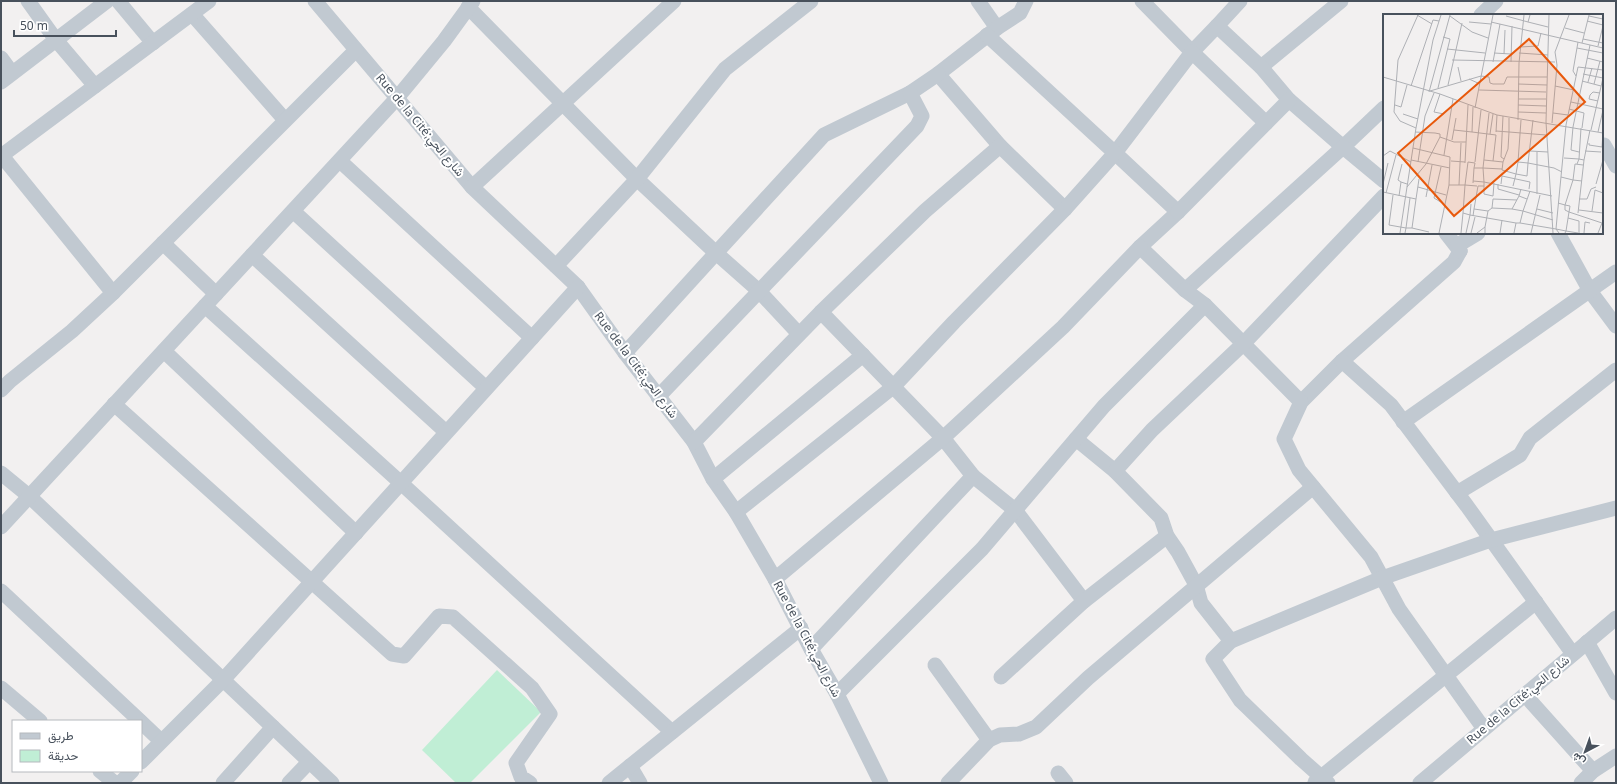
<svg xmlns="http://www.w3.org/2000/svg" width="1617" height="784" font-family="'Noto Sans',Vazirmatn,sans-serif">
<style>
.green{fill:#c0eed5}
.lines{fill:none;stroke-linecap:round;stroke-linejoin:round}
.minor{stroke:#c1c9d1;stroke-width:15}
.labels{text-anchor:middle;stroke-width:4;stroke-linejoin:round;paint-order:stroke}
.street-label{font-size:12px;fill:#48515c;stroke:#fff}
.inset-road{fill:none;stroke:#aeb0b5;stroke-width:1}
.view{fill:#e8590c;fill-opacity:0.15;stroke:#e8590c;stroke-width:2}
.inset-edge{fill:none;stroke:#48515c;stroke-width:2}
</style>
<rect width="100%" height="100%" fill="#f2f0f0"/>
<path class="green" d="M497 670 541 712 470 783H456L422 750Z"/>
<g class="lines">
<g class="minor">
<path d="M28 1 56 40 95 86"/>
<path d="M118 1 153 43"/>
<path d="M315 1 472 187 578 287 625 353 694 442 713 479 736 512 775 579 811 649 837 694 881 783"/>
<path d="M978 1 997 28 938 74 1000 146 1065 209"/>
<path d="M1142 1 1192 52 1217 26 1261 67 1341 1"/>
<path d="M468 7 637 179 716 253 824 135 910 93 938 74"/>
<path d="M192 14 285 120"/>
<path d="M1481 15 1496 1"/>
<path d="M1217 26 1240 1"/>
<path d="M997 28 1020 13 1026 1"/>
<path d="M1 58 12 73"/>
<path d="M1261 67 1289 100 1343 147 1384 108"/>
<path d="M1 82 107 1"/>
<path d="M1266 123 1192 52 1115 153 1178 212 1140 247 1185 290 1343 147 1384 181"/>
<path d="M1604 145 1616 166"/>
<path d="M1 156 209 1"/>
<path d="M2 156 113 293"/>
<path d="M340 161 532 338"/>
<path d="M472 187 674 1"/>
<path d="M293 211 486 388"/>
<path d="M1178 212 1289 100"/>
<path d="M1446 233 1460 251"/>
<path d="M1558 233 1590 291 1616 326"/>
<path d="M163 243 216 294"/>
<path d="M1460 251 1454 262 1342 361 1301 402 1284 439 1299 470 1371 557 1399 609 1484 729"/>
<path d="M1460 251 1458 245 1478 233"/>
<path d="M252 255 446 432"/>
<path d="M556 266 637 179 725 69 811 1"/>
<path d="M1185 290 1205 305 1301 402"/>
<path d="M205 306 401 483 672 732"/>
<path d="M164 351 356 533"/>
<path d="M625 353 716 253 759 291 799 334"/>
<path d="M1342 361 1391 405 1467 506 1573 654"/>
<path d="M1 390 10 381 72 331 113 293 356 50"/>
<path d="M658 397 917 126 922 116 910 93"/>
<path d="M114 404 392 654 404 656 439 616 453 617 532 688 550 714 516 763 521 777 530 783"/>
<path d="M1403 422 1616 272"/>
<path d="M1076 439 1115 471 1161 518 1167 536 1178 552 1196 585 1201 603 1231 641"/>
<path d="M694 442 821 312"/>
<path d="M1115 471 1152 430 1243 344 1384 196"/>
<path d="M1 473 29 496 332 783"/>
<path d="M973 476 943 438 821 312 925 211 1000 146"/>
<path d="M713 479 863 355"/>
<path d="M1457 493 1520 455 1530 438 1616 370"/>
<path d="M736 512 893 387 954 322 1065 209 1115 153 987 35"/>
<path d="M1 527 397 98 444 41 473 1"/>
<path d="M775 579 943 438 1063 327 1140 247"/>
<path d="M1 591 140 721"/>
<path d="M1587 642 1616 693"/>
<path d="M811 649 973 476 1015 510 1084 601"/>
<path d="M935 665 989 740"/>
<path d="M1001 677 1084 601 1167 536"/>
<path d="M1 688 40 721"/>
<path d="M837 694 982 549 1104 406 1205 305"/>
<path d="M1525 695 1593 771"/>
<path d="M141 722 161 741"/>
<path d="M141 762 223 680 578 287"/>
<path d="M630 766 640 783"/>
<path d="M100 771 115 783"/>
<path d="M1058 773 1066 783"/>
<path d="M1315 782 1536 602"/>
<path d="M120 783 132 771"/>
<path d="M223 783 273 727"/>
<path d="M289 783 309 762"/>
<path d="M609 783 801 628"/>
<path d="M948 783 989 740 1000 735 1019 734 1036 727 1088 678 1313 487"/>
<path d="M1328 783 1301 759 1240 700 1213 659 1231 641 1382 578 1491 540 1616 508"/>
<path d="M1420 783 1616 618"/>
<path d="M1581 783 1593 771 1616 756"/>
</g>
</g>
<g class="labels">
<g class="street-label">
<text transform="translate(420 125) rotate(50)" y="4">Rue de la Cité;شارع الحي</text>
<text transform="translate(636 365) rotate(53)" y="4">Rue de la Cité;شارع الحي</text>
<text transform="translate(807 639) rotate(62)" y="4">Rue de la Cité;شارع الحي</text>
<text transform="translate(1518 700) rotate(-40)" y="4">Rue de la Cité;شارع الحي</text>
</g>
</g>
<g transform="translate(1383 14)">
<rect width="220" height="220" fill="#f2f0f0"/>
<path class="inset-road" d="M34 1 49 10M166 1 163 108 170 219M67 2 89 18 105 24M123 2 145 8 147 1M206 2 220 5M204 7 220 11M86 8 108 10M108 8 220 34M145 8 165 13M182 14 201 19M200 25 220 29M199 29 206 1M215 32 220 12M137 33 155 32 158 19M194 34 220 39M64 35 102 39M111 39 128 40M136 39 165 41M121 40 122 16M204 44 220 48M69 46 172 48M110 48 117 10M128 48 129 12M75 53 78 67M200 60 220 64M193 62 190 57 195 28M0 63 57 80 114 101 220 119M86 65 97 70M199 67 218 72M205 68 209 54M135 70 164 71M211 70 217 47M65 71 79 9M28 72 50 6 56 7M172 72 191 76M55 74 67 25 60 23M96 76 163 78M47 77 98 62 106 63 107 69 110 70H121L124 63H164M46 78 67 1M57 80 51 98 61 100M135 85H163M215 87 206 85 207 81 210 78 217 79M188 88 220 95M12 91 18 93 24 71M135 91 163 92M92 94 110 1M186 95 201 99 199 114M135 98 163 99M106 99 100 154 119 155M170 99 185 101M20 100 35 105M120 102 118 143 121 145M135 106 136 49 141 1M150 106 145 149 171 154 179 158M169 109 174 51 172 38 186 1M33 114 17 107 11 98 15 46 35 1M198 114 196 145 201 146 207 116M71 116 89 118 90 93M208 116 220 64M113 117 126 118V104M89 118 113 121 110 147M113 118 114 101M215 118 220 96M107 120 110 100M57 123 71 128H83M69 126 73 104M206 129V131L219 133 220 119M30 134 67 143 66 171 56 219M147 137 165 138M202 137 218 138M154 138V180M196 138 188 136 190 113 207 31M61 141 70 85M0 142 7 137 28 148M181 144 196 145 194 150M28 146 67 154M101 146 120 148 119 156 133 160 130 172M68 147 82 148M35 148 42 102 51 79M92 148 98 96M120 148 125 135 126 118 163 121M135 148 145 149 144 162 133 160ZM135 148 138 106M82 149 85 91M58 153 51 184 61 190M178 163 190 166 192 150 200 151M18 168 15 166 19 150M90 169 91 154M0 170 5 149M115 170V175L136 181M118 170 119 162 147 168 146 175M213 170 220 146M66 171H82L85 148 92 149 91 154H100L101 168 90 167M76 171 78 129M101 172V180L110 182M24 173 43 150 57 123V120L52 119 32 118M35 173 63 181M138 175 136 182 144 185M147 177 140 197 170 206M0 178 33 185 29 214H23L27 184M3 179 13 141M10 181 6 211 23 214 22 219M16 182 18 168 24 170M110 182 111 169M136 182 129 195 140 197 137 209M43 183 49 151M33 185 36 165M196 185H204L208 175 213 173M175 189 182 191 187 192 186 198 182 196V191L190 166 199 167M88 190 87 201 80 199 82 171 94 172M109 194 110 185 134 186M91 195 95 172H101V168L169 182M154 195 170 199M196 196 220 199M105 197 109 194 129 195M209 197 212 176 220 179M195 199 201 146M90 202 91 195 105 197 102 213M185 204 196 207V219M29 214 46 218M17 219 33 114 50 26 58 1M78 219 80 199M83 219 87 201 133 209M88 219 92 203M94 219 102 213V219M117 219 119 206M131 219 133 209H137L173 215 183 217 182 219M148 219 157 181M176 219 173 215 174 204 183 111 195 53 220 56M195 219 183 217 186 198 219 209 215 219M201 219 202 208 207 209"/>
<path class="view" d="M146 25 202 88 71 202 15 139Z"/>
<rect width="220" height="220" class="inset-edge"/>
</g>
<rect width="1617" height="784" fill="none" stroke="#48515c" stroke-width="4"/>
<rect x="12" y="720" width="130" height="52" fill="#ffffff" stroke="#b6b9be"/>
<rect x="20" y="733" width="20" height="6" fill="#c1c9d1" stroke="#b6b9be"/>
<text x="48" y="740" font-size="12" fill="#48515c">طريق</text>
<rect x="20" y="750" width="20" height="12" fill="#c0eed5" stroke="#b6b9be"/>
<text x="48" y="760" font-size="12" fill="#48515c">حديقة</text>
<g transform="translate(1585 752) rotate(221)" stroke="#ffffff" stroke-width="3" paint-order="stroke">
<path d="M0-3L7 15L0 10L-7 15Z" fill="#48515c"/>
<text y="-6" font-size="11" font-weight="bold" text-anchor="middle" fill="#48515c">ش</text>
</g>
<path d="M14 30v6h102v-6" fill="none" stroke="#48515c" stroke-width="2"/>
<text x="20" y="30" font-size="12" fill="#48515c" stroke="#ffffff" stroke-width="3" paint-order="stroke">50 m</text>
</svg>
